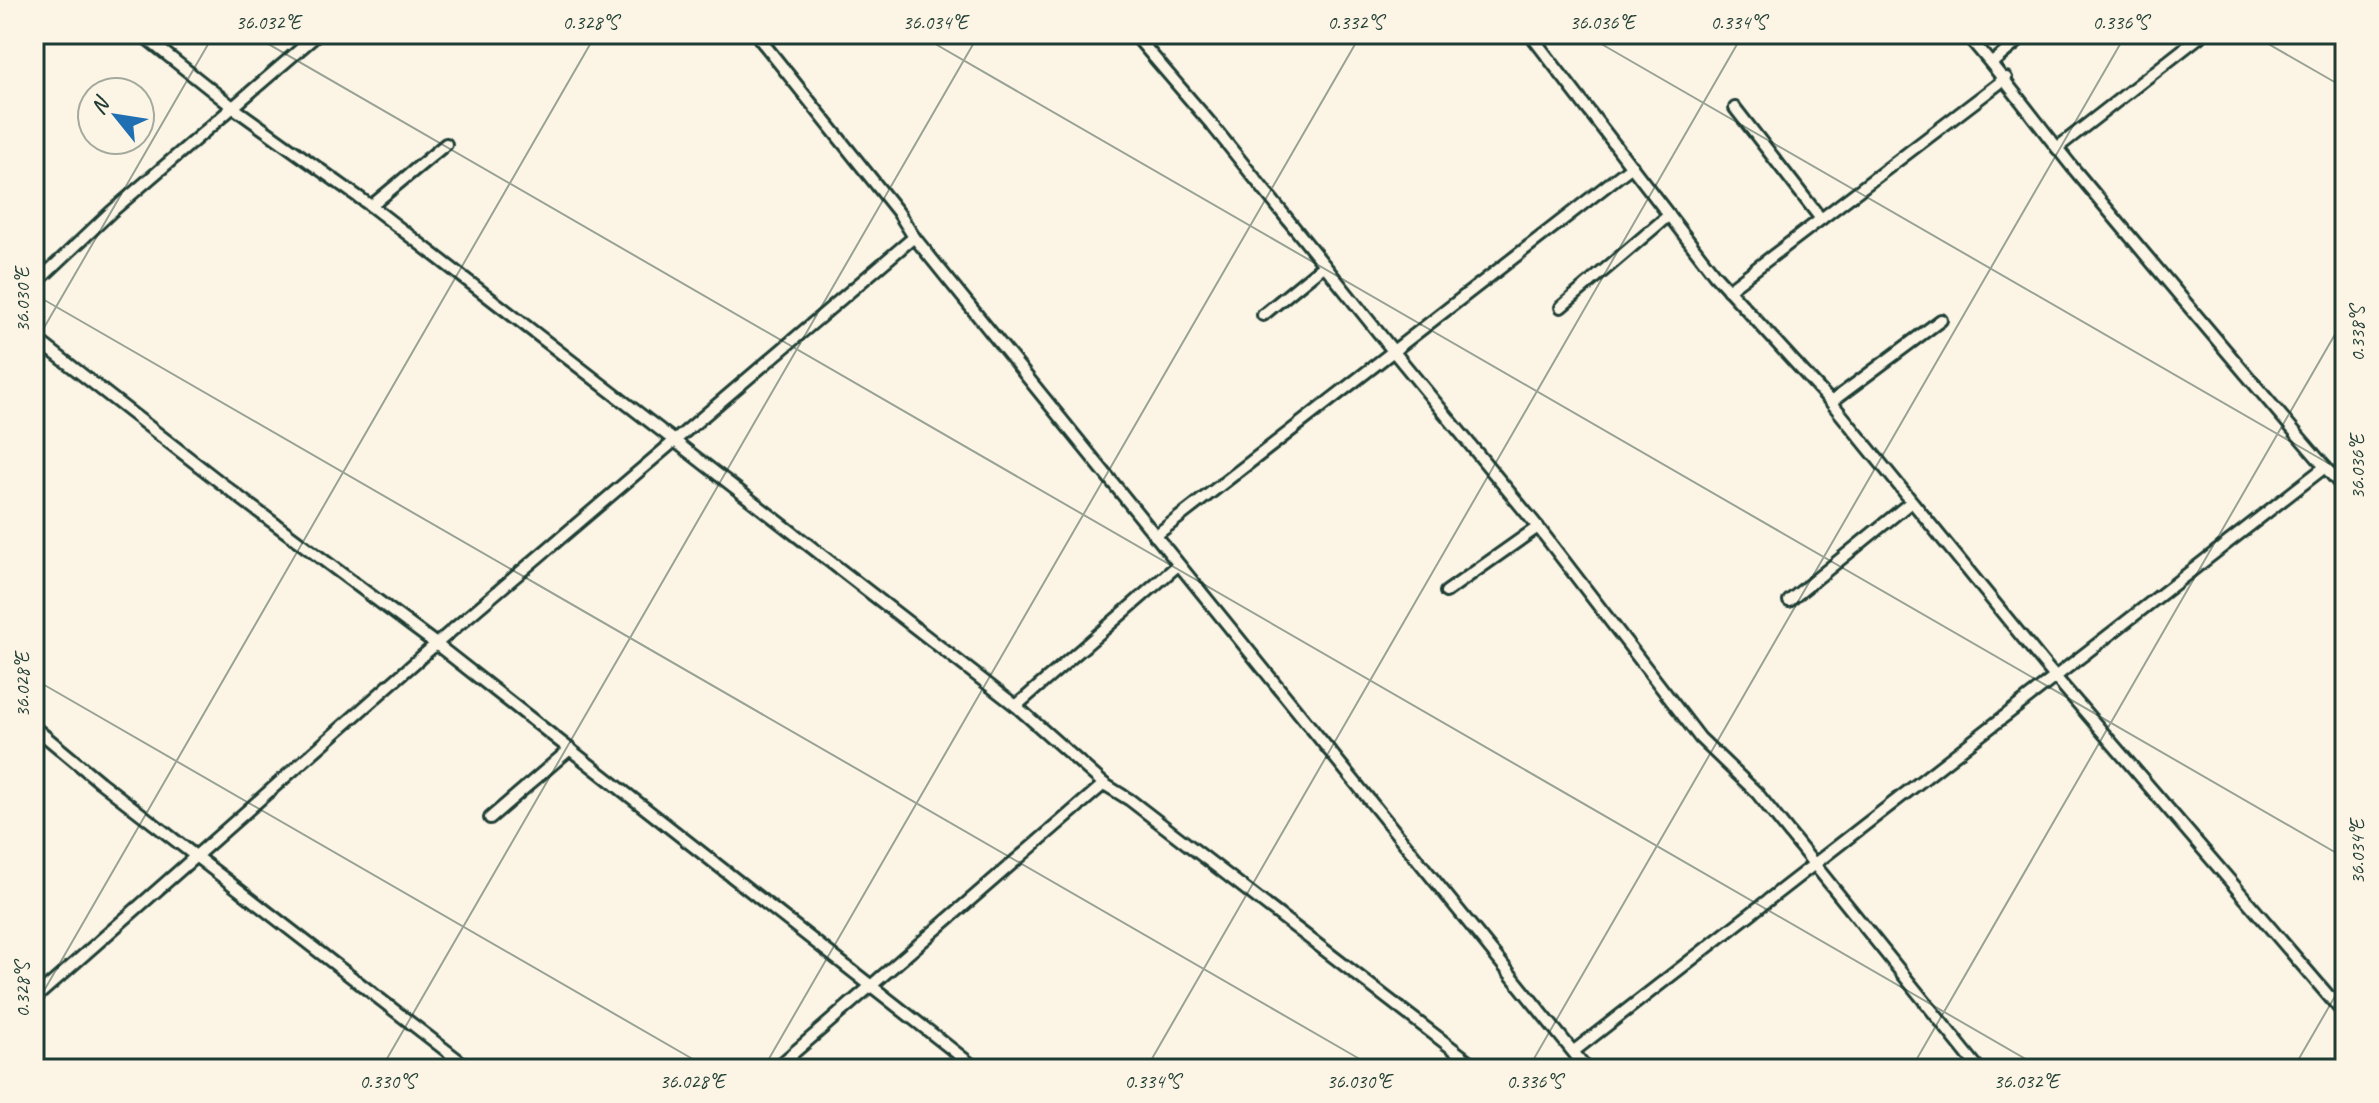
<svg xmlns="http://www.w3.org/2000/svg" width="2379" height="1103" font-family="Caveat,sans-serif">
<style>
.lines{fill:none;stroke-linecap:round;stroke-linejoin:round}
.minor-casing{stroke:#1f3d34;stroke-width:16}
.minor{stroke:#fcf5e5;stroke-width:10}
.ticks{fill:none;stroke:#1f3d34;stroke-width:2;stroke-opacity:0.45}
.neatline{fill:none;stroke:#1f3d34;stroke-width:3}
.ticks-label{font-size:20px;text-anchor:middle;fill:#1f3d34}
</style>
<rect width="100%" height="100%" fill="#fcf5e5"/>
<filter id="ink" filterUnits="userSpaceOnUse"><feTurbulence type="fractalNoise" baseFrequency=".0125" numOctaves="2"/><feDisplacementMap in="SourceGraphic" scale="16" xChannelSelector="R" yChannelSelector="G"/><feConvolveMatrix kernelMatrix="1 2 1 2 8 2 1 2 1" color-interpolation-filters="sRGB"/></filter>
<g filter="url(#ink)">
<g class="lines">
<g class="minor-casing">
<g id="minor">
<path d="M141 34 234 108 371 206 676 442 1016 706 1104 784 1130 800 1479 1069"/>
<path d="M756 34 898 212 914 237 1587 1069"/>
<path d="M1134 34 1212 125 1394 352 1538 527 1700 738 1757 793 1979 1069"/>
<path d="M1530 34 1714 274 1831 402 2045 665 2345 1015"/>
<path d="M1966 34C2004 77 2037 123 2073 168 2163 276 2253 384 2345 490"/>
<path d="M763 43 773 34"/>
<path d="M1992 63 2027 34"/>
<path d="M1735 108 1821 219"/>
<path d="M2057 148 2203 34"/>
<path d="M371 206 446 144"/>
<path d="M34 285 111 212 318 34"/>
<path d="M1728 290 2006 78"/>
<path d="M1561 307 1669 215"/>
<path d="M1263 315 1324 265"/>
<path d="M34 337 239 497 436 644 977 1069"/>
<path d="M1831 402 1941 320"/>
<path d="M1155 536 1632 166"/>
<path d="M1446 592 1538 527"/>
<path d="M1789 601 1911 502"/>
<path d="M1016 706 1178 565"/>
<path d="M34 727 100 782 470 1069"/>
<path d="M490 818 570 749"/>
<path d="M34 999 436 644 914 237"/>
<path d="M1574 1051 2325 467"/>
<path d="M775 1069 1104 784"/>
</g>
</g>
<use href="#minor" class="minor"/>
</g>
</g>
<path class="ticks" d="M251 34 2043 1069M918 34 2345 858M1584 34 2345 473M2251 34 2345 88M34 294 1377 1069M34 345 214 34M34 679 710 1069M34 1008 596 34M34 1064 43 1069M381 1069 979 34M763 1069 1361 34M1146 1069 1743 34M1528 1069 2126 34M1911 1069 2345 317M2293 1069 2345 979"/>
<rect width="2379" height="1103" fill="none" stroke="#fcf5e5" stroke-width="88"/>
<g transform="translate(116 116) rotate(300)"><circle r="38" fill="#fcf5e5" stroke="#a4ab9e" stroke-width="2"/>
<path d="M0-6L14 30L0 20L-14 30Z" fill="#1f6fb2"/>
<text y="-12" font-size="22" font-weight="bold" text-anchor="middle" fill="#1f3d34">N</text>
</g>
<rect x="44" y="44" width="2291" height="1015" class="neatline"/>
<g class="ticks-label">
<text x="268" y="29">36.032°E</text>
<text x="590" y="29">0.328°S</text>
<text x="935" y="29">36.034°E</text>
<text x="1355" y="29">0.332°S</text>
<text x="1602" y="29">36.036°E</text>
<text x="1738" y="29">0.334°S</text>
<text x="2120" y="29">0.336°S</text>
<text transform="translate(22 300) rotate(-90)" y="7">36.030°E</text>
<text transform="translate(2357 334) rotate(-90)" y="7">0.338°S</text>
<text transform="translate(2357 467) rotate(-90)" y="7">36.036°E</text>
<text transform="translate(22 685) rotate(-90)" y="7">36.028°E</text>
<text transform="translate(2357 852) rotate(-90)" y="7">36.034°E</text>
<text transform="translate(22 990) rotate(-90)" y="7">0.328°S</text>
<text x="387" y="1088">0.330°S</text>
<text x="692" y="1088">36.028°E</text>
<text x="1152" y="1088">0.334°S</text>
<text x="1359" y="1088">36.030°E</text>
<text x="1534" y="1088">0.336°S</text>
<text x="2026" y="1088">36.032°E</text>
</g>
</svg>
